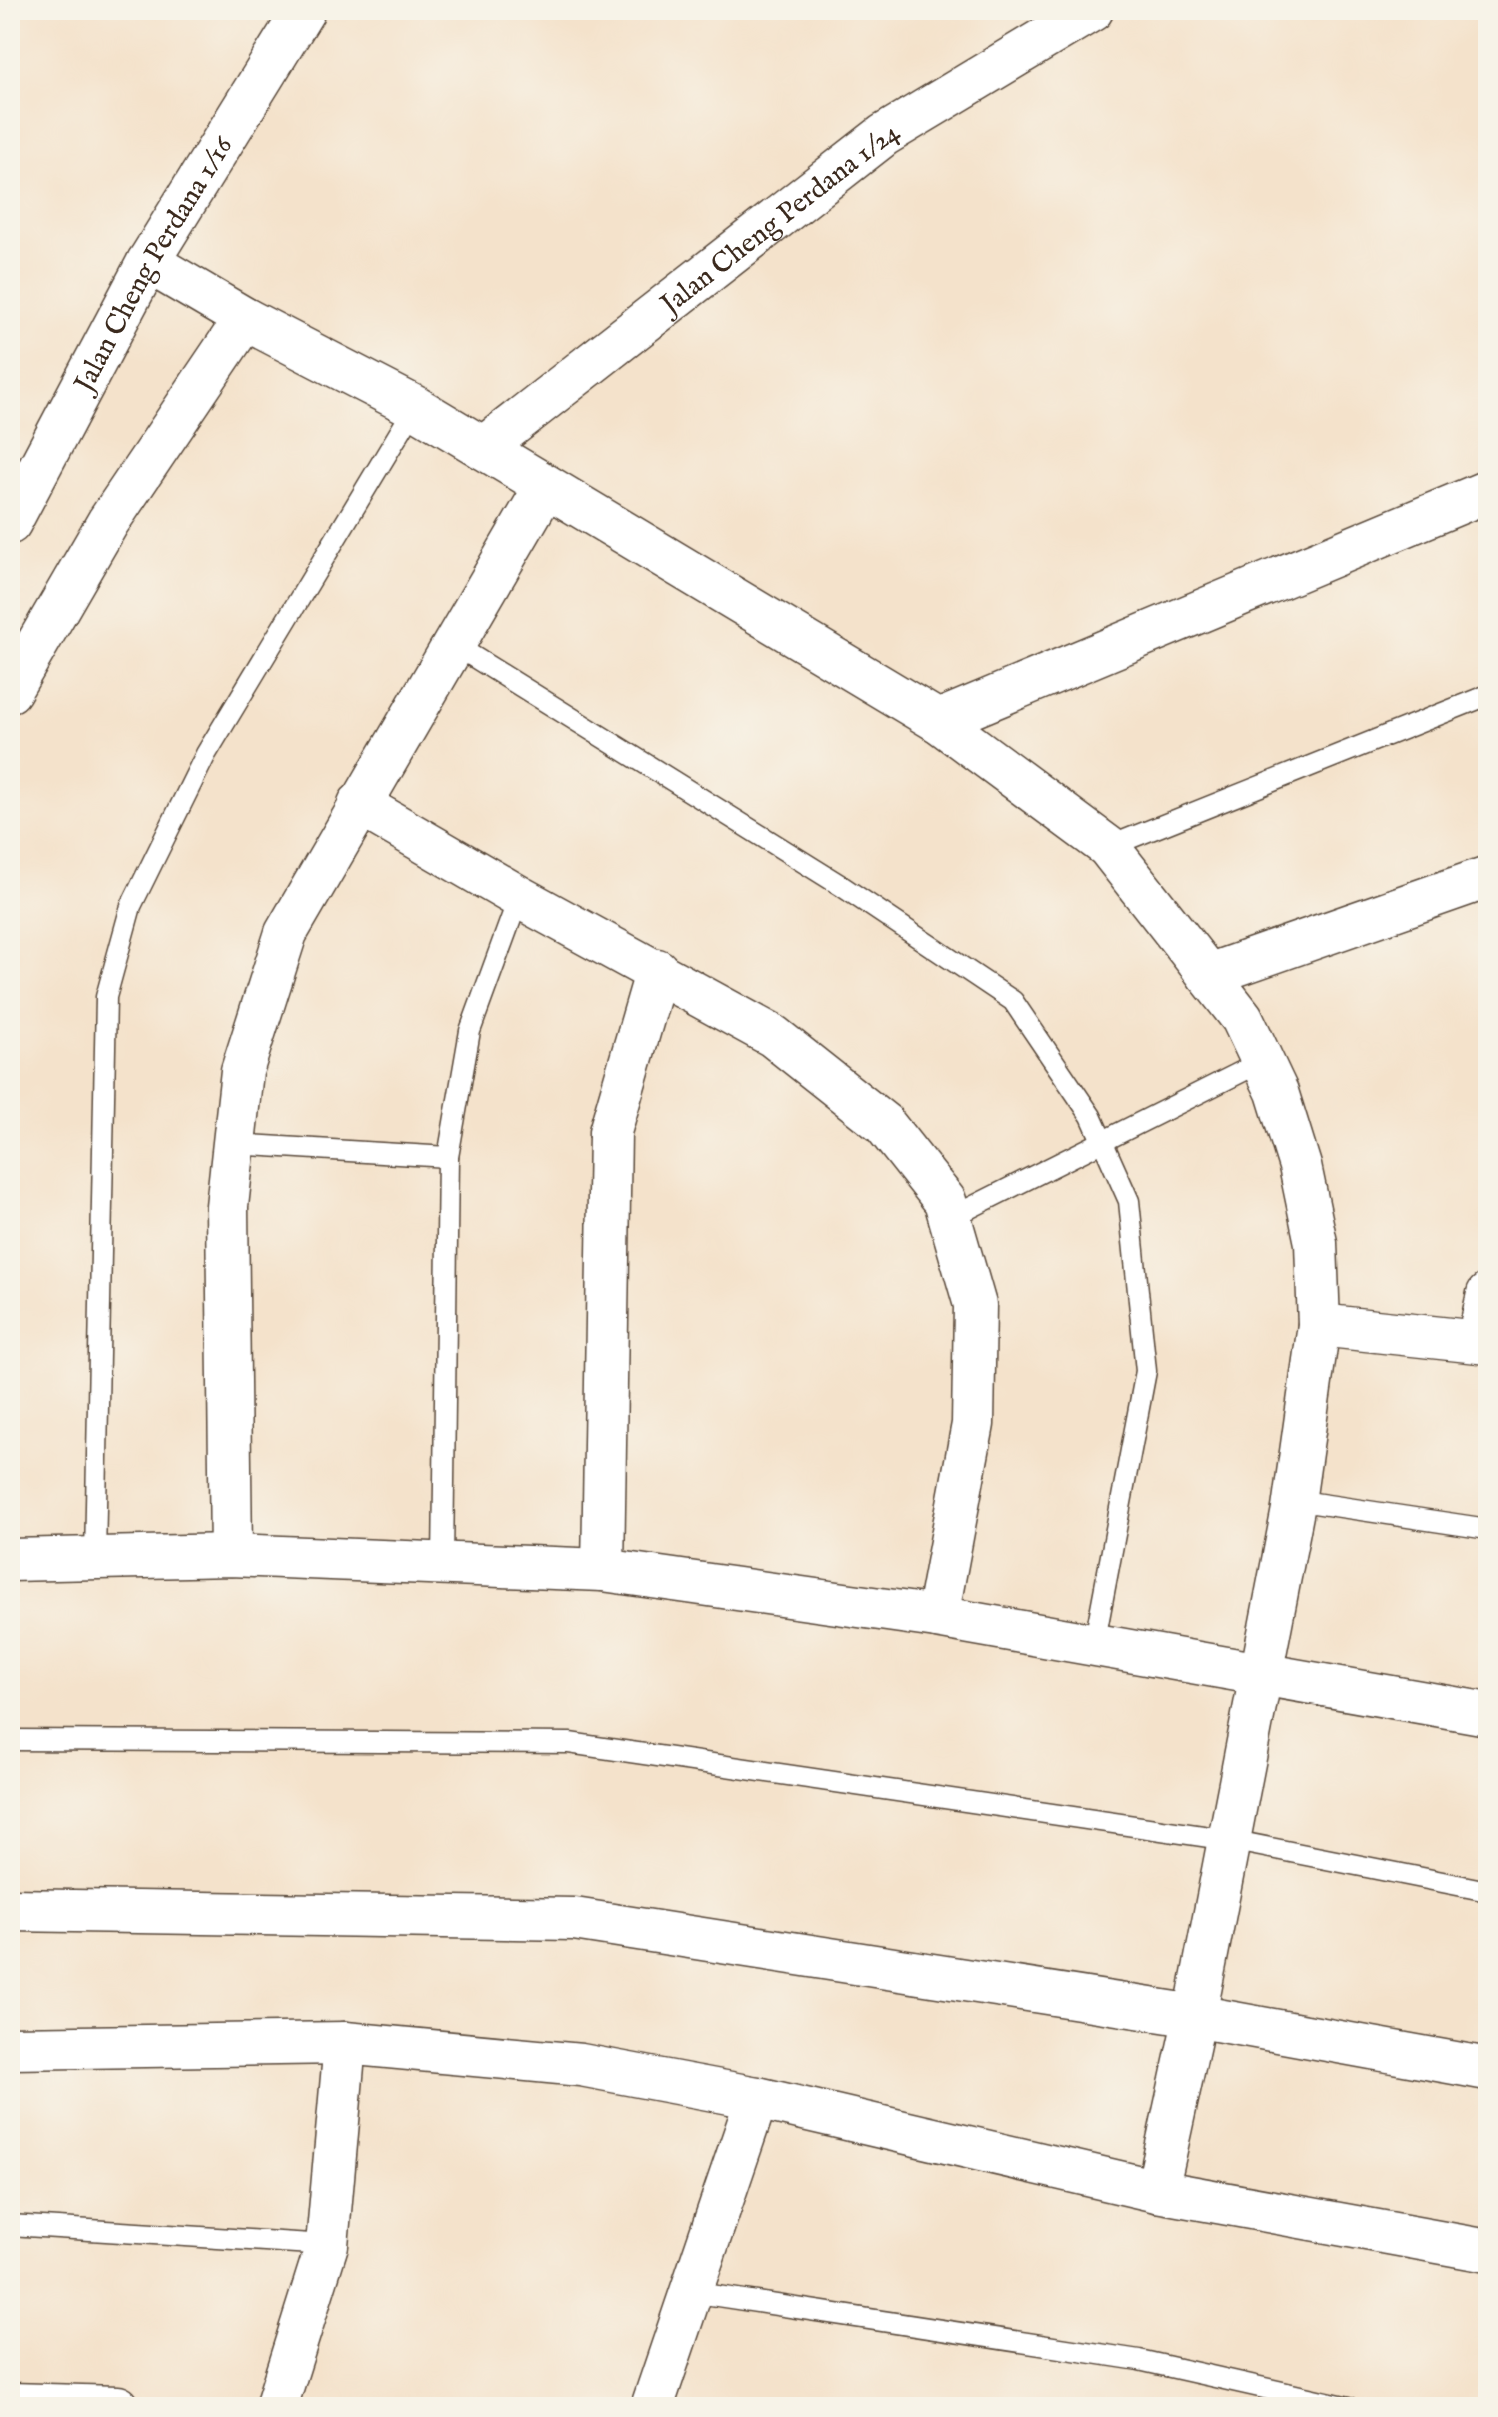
<svg xmlns="http://www.w3.org/2000/svg" width="1498" height="2417" font-family="'IM FELL English',serif">
<style>
.lines{fill:none;stroke-linecap:round;stroke-linejoin:round}
.lane-casing{stroke:#574638;stroke-width:23}
.street-casing{stroke:#574638;stroke-width:45}
.lane{stroke:#fff;stroke-width:20}
.street{stroke:#fff;stroke-width:42}
.labels{text-anchor:middle;stroke-width:7;stroke-linejoin:round;paint-order:stroke}
.street-label{font-size:28px;fill:#3b2a1e;stroke:#f7f3e8}
</style>
<rect width="100%" height="100%" fill="#f7f3e8"/>
<filter id="ink" filterUnits="userSpaceOnUse"><feTurbulence type="fractalNoise" baseFrequency=".0125" numOctaves="2"/><feDisplacementMap in="SourceGraphic" scale="16" xChannelSelector="R" yChannelSelector="G"/><feConvolveMatrix kernelMatrix="1 2 1 2 8 2 1 2 1" color-interpolation-filters="sRGB"/></filter>
<filter id="wash" filterUnits="userSpaceOnUse"><feTurbulence type="fractalNoise" baseFrequency=".006" numOctaves="4" result="noise"/><feDisplacementMap in="SourceGraphic" scale="32" xChannelSelector="R" yChannelSelector="G"/><feGaussianBlur stdDeviation="1.8" result="paint"/><feColorMatrix in="noise" values="0 0 0 0 0 0 0 0 0 0 0 0 0 0 0 0 0 1.4 0 .05"/><feComposite in="paint" operator="in"/></filter>
<g filter="url(#wash)">
<rect width="100%" height="100%" fill="#f4e2cb"/>
</g>
<g filter="url(#ink)">
<g class="lines">
<g class="lane-casing">
<g id="lane">
<path d="M453 644 840 885 1013 1001 1091 1116 1129 1201 1146 1371 1094 1645"/>
<path d="M1108 847 1488 695"/>
<path d="M234 1144 448 1157"/>
<path d="M950 1218 1263 1061"/>
<path d="M1294 1500 1488 1529"/>
<path d="M95 1558 106 997 131 906 206 754 415 407"/>
<path d="M443 1563 448 1157 470 1031 519 897"/>
<path d="M10 1740 569 1743 1230 1840 1488 1891"/>
<path d="M10 2225 327 2245"/>
<path d="M691 2292 1139 2360 1349 2407"/>
</g>
</g>
<g class="street-casing">
<g id="street">
<path d="M148 262 245 319 415 407 938 721 1108 847 1242 1018 1277 1092 1300 1166 1316 1243 1319 1325 1293 1509 1195 2016 1157 2191"/>
<path id="s1" d="M483 448 884 135 1092 10"/>
<path id="s2" d="M10 523 148 262 304 10"/>
<path d="M10 691 108 522 245 319"/>
<path d="M938 721 1488 491"/>
<path d="M359 804 519 897 773 1036 884 1124 945 1201 975 1305 973 1424 937 1617"/>
<path d="M1208 975 1488 877"/>
<path d="M1319 1325 1488 1343"/>
<path d="M1478 1341 1488 1294"/>
<path d="M231 1555 227 1206 242 1071 286 933 546 486"/>
<path d="M10 1560 231 1555 603 1570 937 1617 1488 1714"/>
<path d="M603 1570 610 1132 657 970"/>
<path d="M10 1910 574 1919 1195 2016 1488 2069"/>
<path d="M10 2048 345 2043 581 2065 757 2098 1157 2191 1488 2251"/>
<path d="M10 2404 118 2407"/>
<path d="M276 2407 327 2245 345 2043"/>
<path d="M652 2407 757 2098"/>
</g>
</g>
<use href="#lane" class="lane"/>
<use href="#street" class="street"/>
</g>
</g>
<g class="labels">
<g class="street-label">
<text dy="10" stroke="none"><textPath href="#s1" startOffset="376">Jalan Cheng Perdana 1/24</textPath></text>
<text dy="10" stroke="none"><textPath href="#s2" startOffset="296">Jalan Cheng Perdana 1/16</textPath></text>
</g>
</g>
<rect width="1498" height="2417" fill="none" stroke="#f7f3e8" stroke-width="40"/>
</svg>
